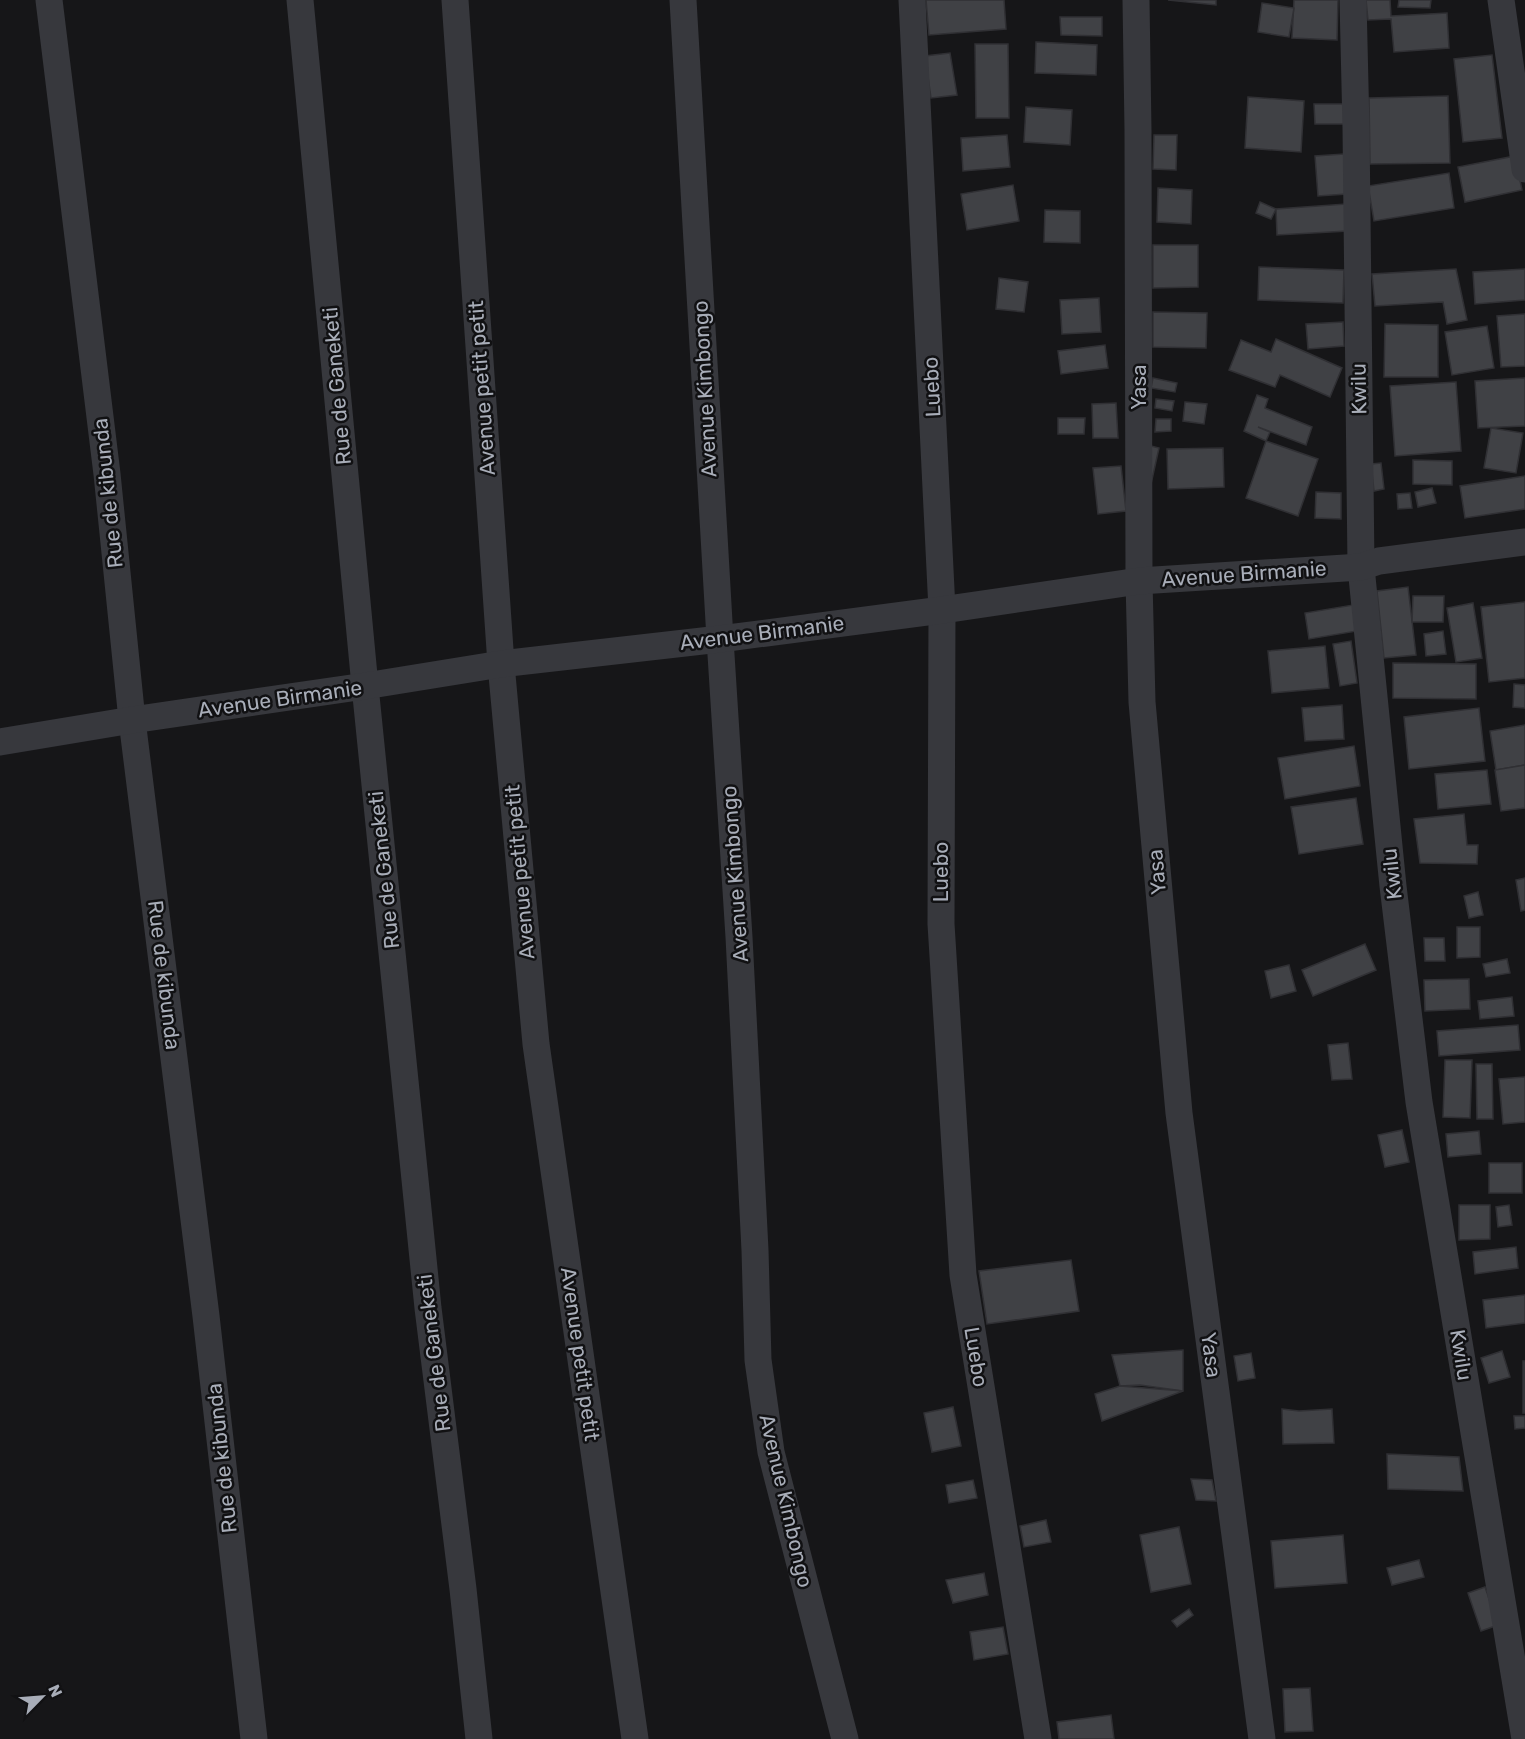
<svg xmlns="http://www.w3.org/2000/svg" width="1525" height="1739" font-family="Rubik,sans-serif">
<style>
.building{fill:#404145;stroke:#303034;stroke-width:1.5}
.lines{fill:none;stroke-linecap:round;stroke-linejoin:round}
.street{stroke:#37383d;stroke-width:27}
.labels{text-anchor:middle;stroke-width:5;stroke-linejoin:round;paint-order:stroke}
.street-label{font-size:21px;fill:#a8adb8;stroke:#111113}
</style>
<rect width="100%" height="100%" fill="#161618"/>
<g class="building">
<path d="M926 0H1004L1006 29 929 35Z"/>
<path d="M1168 0H1216V5Z"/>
<path d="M1294 0H1338L1337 40 1292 38Z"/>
<path d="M1366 0H1390L1391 16 1447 13 1449 48 1394 52 1391 19 1368 20Z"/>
<path d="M1399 0H1431L1430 8 1398 7Z"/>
<path d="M1262 3 1294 8 1289 37 1258 32Z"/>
<path d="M1060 17H1102V36L1061 35Z"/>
<path d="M1036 42 1097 45 1096 75 1035 73Z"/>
<path d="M975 44H1008L1009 118H976Z"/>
<path d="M950 53 957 95 931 98 925 56Z"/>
<path d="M1492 55 1502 138 1463 142 1454 59Z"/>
<path d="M1448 96 1450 163 1370 164 1369 98Z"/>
<path d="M1248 97 1304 101 1301 152 1245 148Z"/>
<path d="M1314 104H1348L1347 124H1315Z"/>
<path d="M1026 107 1072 110 1070 145 1024 142Z"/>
<path d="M1007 135 1010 167 963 171 961 138Z"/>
<path d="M1154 135H1177L1176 170 1153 169Z"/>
<path d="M1344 154 1347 194 1318 196 1315 156Z"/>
<path d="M1515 156 1522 190 1465 202 1458 167Z"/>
<path d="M1449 173 1454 208 1374 221 1368 186Z"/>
<path d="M1013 185 1019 221 967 230 961 194Z"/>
<path d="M1158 188 1192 190 1191 224 1157 222Z"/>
<path d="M1260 202 1276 209 1271 219 1256 213Z"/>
<path d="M1346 204 1348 231 1277 235 1276 209Z"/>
<path d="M1045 210 1080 211V243L1044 242Z"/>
<path d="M1153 245H1198V287L1153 288Z"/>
<path d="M1259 267 1344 270 1343 303 1258 300Z"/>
<path d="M1456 269 1467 320 1447 324 1443 302 1375 306 1372 274Z"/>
<path d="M1525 269V300L1475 304 1473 272Z"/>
<path d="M999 278 1028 282 1024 312 996 309Z"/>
<path d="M1099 298 1101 332 1062 334 1060 300Z"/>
<path d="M1153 312 1207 313 1206 348 1153 347Z"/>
<path d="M1525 314V366L1501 367 1497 316Z"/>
<path d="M1343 322 1344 346 1308 349 1306 324Z"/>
<path d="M1385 324 1438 325V377H1384Z"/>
<path d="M1487 326 1494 368 1452 375 1445 332Z"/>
<path d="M1276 339 1342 368 1330 397 1280 375 1275 387 1229 370 1241 340 1271 352Z"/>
<path d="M1105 345 1108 368 1061 374 1058 351Z"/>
<path d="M1153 378 1177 383 1175 392 1151 388Z"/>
<path d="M1525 378V426L1478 428 1475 381Z"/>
<path d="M1456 382 1461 451 1395 456 1390 386Z"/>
<path d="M1257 395 1268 399 1265 408 1312 427 1306 445 1258 427 1270 432 1266 441 1244 431Z"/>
<path d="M1156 399 1174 401 1172 411 1155 408Z"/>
<path d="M1185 402 1207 404 1204 424 1183 421Z"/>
<path d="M1116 403 1118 438H1093L1092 404Z"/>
<path d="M1058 418H1085L1084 434H1058Z"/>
<path d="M1156 419H1171V431L1155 432Z"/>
<path d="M1491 428 1523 433 1516 473 1484 468Z"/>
<path d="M1266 441 1318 459 1298 516 1246 498Z"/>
<path d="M1151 446 1159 448 1149 493Z"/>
<path d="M1223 448 1224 487 1168 489 1167 449Z"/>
<path d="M1413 460 1452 461V485L1413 484Z"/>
<path d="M1381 463 1384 489 1374 491 1371 464Z"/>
<path d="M1121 466 1126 511 1098 514 1093 468Z"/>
<path d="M1525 476V509L1465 518 1460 486Z"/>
<path d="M1432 488 1436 503 1418 507 1415 492Z"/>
<path d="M1316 492 1341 493V519L1315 518Z"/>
<path d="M1410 493 1412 508 1398 509 1397 494Z"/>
<path d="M1408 587 1416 655 1384 658 1377 591Z"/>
<path d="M1413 596H1444L1443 622H1412Z"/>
<path d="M1525 602V678L1489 682 1481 607Z"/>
<path d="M1473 603 1482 658 1456 662 1447 608Z"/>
<path d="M1353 605 1357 631 1309 639 1305 613Z"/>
<path d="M1443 631 1446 654 1426 656 1424 634Z"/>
<path d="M1351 641 1357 683 1340 686 1333 644Z"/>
<path d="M1325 646 1329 688 1272 693 1268 651Z"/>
<path d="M1393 663 1476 664V699L1393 698Z"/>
<path d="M1514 684 1525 685V708L1513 707Z"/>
<path d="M1342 705 1344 739 1305 741 1302 708Z"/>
<path d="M1479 708 1485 761 1409 769 1404 717Z"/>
<path d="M1525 725V765L1496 770 1490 731Z"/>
<path d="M1354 746 1360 786 1285 799 1278 758Z"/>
<path d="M1525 765V808L1501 811 1495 770Z"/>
<path d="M1487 770 1491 804 1438 809 1435 774Z"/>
<path d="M1356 798 1363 844 1299 854 1291 807Z"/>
<path d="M1464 814 1467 845H1478L1477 864 1420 863 1414 819Z"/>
<path d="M1525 878V910L1521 911 1516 880Z"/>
<path d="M1478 892 1483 915 1469 918 1464 896Z"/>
<path d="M1457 927H1480V957L1457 958Z"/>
<path d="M1424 938H1444L1445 961H1425Z"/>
<path d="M1365 944 1376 970 1313 996 1302 970Z"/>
<path d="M1507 959 1510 973 1486 977 1483 964Z"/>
<path d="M1289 965 1296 991 1271 998 1265 971Z"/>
<path d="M1469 979 1470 1009 1425 1011 1424 980Z"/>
<path d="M1512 997 1514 1016 1480 1019 1478 1001Z"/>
<path d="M1518 1025 1520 1050 1439 1056 1437 1031Z"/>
<path d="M1348 1043 1352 1079 1332 1080 1328 1045Z"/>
<path d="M1445 1060H1472L1470 1118 1443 1117Z"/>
<path d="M1476 1064H1492L1493 1119H1477Z"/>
<path d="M1525 1077V1122L1503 1124 1499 1079Z"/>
<path d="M1402 1130 1409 1162 1385 1167 1378 1135Z"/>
<path d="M1479 1131 1481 1154 1448 1157 1446 1134Z"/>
<rect x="1489" y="1163" width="33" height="30"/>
<path d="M1459 1205H1490V1239L1459 1240Z"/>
<path d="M1509 1205 1512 1225 1498 1227 1496 1207Z"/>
<path d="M1516 1247 1518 1268 1475 1274 1473 1252Z"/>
<path d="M1071 1260 1079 1311 987 1324 979 1271Z"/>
<path d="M1525 1295V1323L1486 1328 1483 1300Z"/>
<path d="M1183 1350V1391L1140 1385 1120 1386 1112 1355Z"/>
<path d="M1502 1351 1510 1377 1489 1383 1481 1358Z"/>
<path d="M1251 1353 1255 1378 1238 1381 1234 1356Z"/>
<rect x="1523" y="1361" width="2" height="52"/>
<path d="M1120 1386 1183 1391 1102 1421 1095 1394Z"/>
<path d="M953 1407 961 1446 932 1452 924 1413Z"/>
<path d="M1282 1409 1299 1411 1332 1409 1334 1443 1283 1444Z"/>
<path d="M1514 1416H1525V1428L1515 1429Z"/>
<path d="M1387 1454 1459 1457 1463 1491 1388 1489Z"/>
<path d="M1191 1479 1212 1480 1216 1501 1196 1500Z"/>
<path d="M973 1480 977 1498 949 1503 946 1485Z"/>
<path d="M1046 1520 1051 1542 1024 1547 1020 1526Z"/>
<path d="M1179 1527 1191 1584 1151 1592 1140 1535Z"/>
<path d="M1343 1535 1347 1583 1275 1588 1271 1541Z"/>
<path d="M1419 1560 1424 1577 1392 1585 1387 1568Z"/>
<path d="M984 1573 988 1595 953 1603 946 1580Z"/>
<path d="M1485 1587 1498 1625 1481 1631 1468 1593Z"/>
<path d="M1189 1609 1193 1615 1177 1627 1172 1621Z"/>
<path d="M1003 1627 1008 1654 974 1660 970 1632Z"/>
<path d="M1310 1688 1313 1731 1285 1732 1283 1689Z"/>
<path d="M1111 1715 1114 1739H1059L1057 1722Z"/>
</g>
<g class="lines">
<g class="street">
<path d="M49 0 107 474 132 720 206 1316 254 1739"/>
<path d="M300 0 365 686 428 1308 463 1589 479 1739"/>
<path d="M455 0 501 664 536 1044 635 1739"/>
<path d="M683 0 720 639 739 937 755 1250 758 1360 771 1452 845 1739"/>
<path d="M912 0 942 610 941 924 963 1275 1038 1739"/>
<path d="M1136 0 1138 130 1139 581 1142 702 1179 1113 1262 1739"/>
<path d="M1353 0 1356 128 1361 567 1393 886 1419 1102 1525 1739"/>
<path d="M1501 0 1525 169"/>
<path d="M0 742 132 720 365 686 501 664 720 639 942 610 1139 581 1361 567 1379 561 1525 542"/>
</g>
</g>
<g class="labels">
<g class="street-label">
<text transform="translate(337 386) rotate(-95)" y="7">Rue de Ganeketi</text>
<text transform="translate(932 387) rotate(-93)" y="7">Luebo</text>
<text transform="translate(1139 387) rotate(-90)" y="7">Yasa</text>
<text transform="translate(482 388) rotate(-94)" y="7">Avenue petit petit</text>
<text transform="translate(705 389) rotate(-93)" y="7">Avenue Kimbongo</text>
<text transform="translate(1359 389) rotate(-91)" y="7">Kwilu</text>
<text transform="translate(108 493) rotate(-96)" y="7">Rue de kibunda</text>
<text transform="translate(1244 574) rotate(-4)" y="7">Avenue Birmanie</text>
<text transform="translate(762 633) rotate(-7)" y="7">Avenue Birmanie</text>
<text transform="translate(280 699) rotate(-8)" y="7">Avenue Birmanie</text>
<text transform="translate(384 870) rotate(-96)" y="7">Rue de Ganeketi</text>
<text transform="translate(520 872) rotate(-95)" y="7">Avenue petit petit</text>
<text transform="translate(941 872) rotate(-90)" y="7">Luebo</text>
<text transform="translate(1157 872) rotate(-95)" y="7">Yasa</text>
<text transform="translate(735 874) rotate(-94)" y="7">Avenue Kimbongo</text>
<text transform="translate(1392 874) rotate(-96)" y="7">Kwilu</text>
<text transform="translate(164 975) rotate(83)" y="7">Rue de kibunda</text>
<text transform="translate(434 1353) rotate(-97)" y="7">Rue de Ganeketi</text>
<text transform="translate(580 1354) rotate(82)" y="7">Avenue petit petit</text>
<text transform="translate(1211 1355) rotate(82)" y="7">Yasa</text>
<text transform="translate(1461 1355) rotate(81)" y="7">Kwilu</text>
<text transform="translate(976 1357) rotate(81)" y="7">Luebo</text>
<text transform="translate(222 1458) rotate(-96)" y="7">Rue de kibunda</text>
<text transform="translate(786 1501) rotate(77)" y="7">Avenue Kimbongo</text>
</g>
</g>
<g transform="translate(42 1697) rotate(65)" stroke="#111113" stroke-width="4.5" paint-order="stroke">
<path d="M0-4.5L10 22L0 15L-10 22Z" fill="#a8adb8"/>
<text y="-9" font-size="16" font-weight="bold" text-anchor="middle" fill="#a8adb8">N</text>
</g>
</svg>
